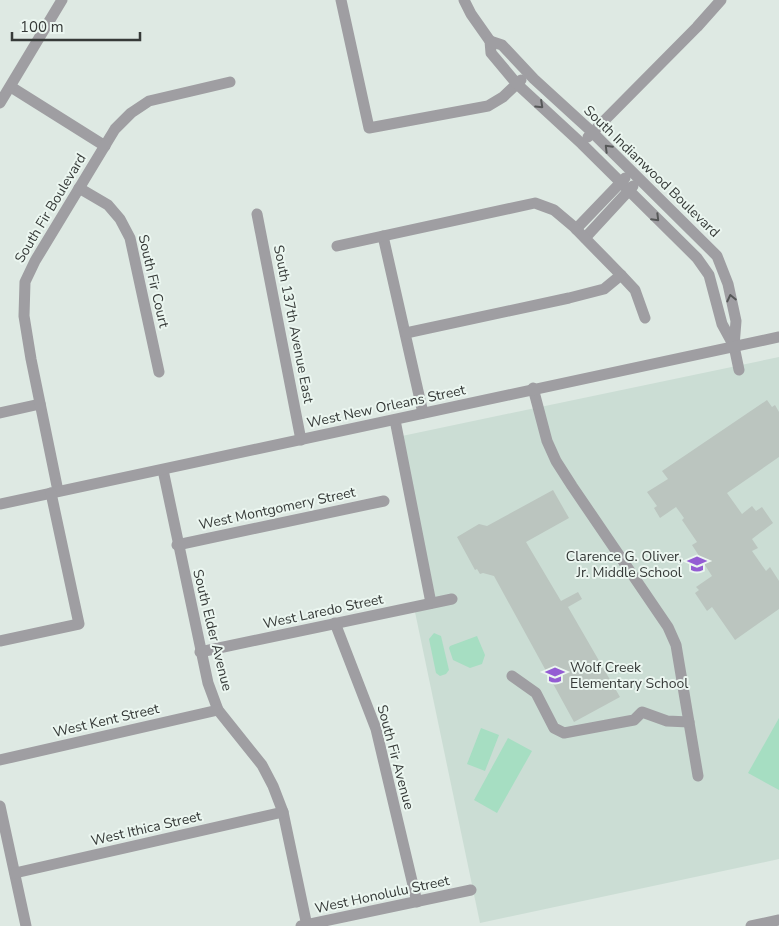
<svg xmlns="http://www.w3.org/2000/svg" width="779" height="926" font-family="'Nunito Sans',sans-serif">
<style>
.built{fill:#cbddd4}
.green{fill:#a6dec2}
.building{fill:#bbc5bf}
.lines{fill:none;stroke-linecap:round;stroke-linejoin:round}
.minor{stroke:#9f9ea2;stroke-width:11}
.oneway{stroke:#565858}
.labels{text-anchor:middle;stroke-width:4;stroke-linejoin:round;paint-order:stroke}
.street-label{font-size:14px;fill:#363a38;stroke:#ebf6f0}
.poi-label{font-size:14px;fill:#363a38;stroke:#ebf6f0;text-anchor:end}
</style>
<rect width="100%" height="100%" fill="#dee9e3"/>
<path class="built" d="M779 357V859L480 923 415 612 437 607 402 436Z"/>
<g class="green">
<path d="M434 633 441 636 449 670 446 674 440 676 436 673 429 639Z"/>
<path d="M477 636 485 655 482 664 470 668 453 660 449 648 450 646Z"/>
<path d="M779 718V790L748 773Z"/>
<path d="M481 728 499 735 485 771 467 764Z"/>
<path d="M508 738 532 751 497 813 474 800Z"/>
</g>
<g class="building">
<path d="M767 400 772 407 775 405 779 412V457L727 493 742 514 752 506 756 511 762 507 773 523 752 539 758 548 752 551 766 571 770 567 779 581V609L735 640 712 607 707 611 695 593 699 590 696 587 712 576 692 545 697 542 682 520 684 518 676 507 660 518 654 508 657 506 647 492 668 479 662 471Z"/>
<path d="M553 490 569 518 526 542 561 601 578 592 582 599 568 607 620 697 574 722 494 576 483 573 480 574 477 569 475 570 457 537 479 524 487 526Z"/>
</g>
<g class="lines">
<g class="minor">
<path d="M341 0 369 128 488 106 503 97 521 80"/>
<path d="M464 0 471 14 490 41 491 53 517 84 582 144 697 258 709 275 722 324 734 346"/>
<path d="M490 41 502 45 534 79 592 132 717 256 728 284 736 321 734 346 739 370"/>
<path d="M11 87 105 146"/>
<path d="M0 103 62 0"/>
<path d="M588 137 697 27 721 0"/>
<path d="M79 188 108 205 120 219 130 238 159 372"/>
<path d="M257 214 301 440"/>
<path d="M576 229 625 178"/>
<path d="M383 236 423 413"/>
<path d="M585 238 633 186"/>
<path d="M337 246 535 203 554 210 573 226 621 275 635 290 645 318"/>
<path d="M406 333 569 298 604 289 621 275"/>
<path d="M533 388 547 441 556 461 572 486 668 627 676 645 698 776"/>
<path d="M0 413 40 404"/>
<path d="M395 420 431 603"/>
<path d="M163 470 208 683 218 710 262 765 273 786 283 812 307 926"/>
<path d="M58 491 31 359 24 316 25 282 35 261 115 129 131 113 149 101 230 82"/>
<path d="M0 504 779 337"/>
<path d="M177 545 384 501"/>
<path d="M335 623 376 729 417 902"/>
<path d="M0 641 79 624 51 493"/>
<path d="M200 652 452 599"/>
<path d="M512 676 536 693 554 728 564 733 634 720 642 712 667 721 689 722"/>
<path d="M0 760 218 710"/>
<path d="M0 806 26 926"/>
<path d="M15 873 283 812"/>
<path d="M301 926 471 890"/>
<path d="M751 926 779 920"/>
</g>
</g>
<defs><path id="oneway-chevron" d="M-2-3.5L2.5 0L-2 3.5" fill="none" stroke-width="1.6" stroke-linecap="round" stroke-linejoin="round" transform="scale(1.25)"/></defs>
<g class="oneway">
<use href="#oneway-chevron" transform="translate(540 105) rotate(43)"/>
<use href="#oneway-chevron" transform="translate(608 148) rotate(-135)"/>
<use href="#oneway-chevron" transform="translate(656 218) rotate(45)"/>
<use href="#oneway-chevron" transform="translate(731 298) rotate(-103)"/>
</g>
<defs>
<g id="school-bare" transform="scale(1.5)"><path d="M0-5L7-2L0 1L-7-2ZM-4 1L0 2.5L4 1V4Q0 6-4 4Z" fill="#945cd3" stroke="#ebf6f0" stroke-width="2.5" paint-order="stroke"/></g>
</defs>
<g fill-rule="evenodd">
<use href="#school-bare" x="697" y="564"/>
<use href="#school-bare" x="555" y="675"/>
</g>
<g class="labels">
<g class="street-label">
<text transform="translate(652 171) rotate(44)" y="5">South Indianwood Boulevard</text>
<text transform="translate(50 208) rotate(-59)" y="5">South Fir Boulevard</text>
<text transform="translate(154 281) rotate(77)" y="5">South Fir Court</text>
<text transform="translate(294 324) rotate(79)" y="5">South 137th Avenue East</text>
<text transform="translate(386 406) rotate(-12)" y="5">West New Orleans Street</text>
<text transform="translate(277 508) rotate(-12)" y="5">West Montgomery Street</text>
<text transform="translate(323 611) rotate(-12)" y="5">West Laredo Street</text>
<text transform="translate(213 630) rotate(76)" y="5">South Elder Avenue</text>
<text transform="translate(106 720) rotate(-13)" y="5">West Kent Street</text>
<text transform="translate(396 757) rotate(75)" y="5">South Fir Avenue</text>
<text transform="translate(146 828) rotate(-13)" y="5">West Ithica Street</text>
<text transform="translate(382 894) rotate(-12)" y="5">West Honolulu Street</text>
</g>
<g class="poi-label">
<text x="682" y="561">Clarence G. Oliver,<tspan x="682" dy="16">Jr. Middle School</tspan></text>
<text x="570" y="672" text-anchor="start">Wolf Creek<tspan x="570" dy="16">Elementary School</tspan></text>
</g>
</g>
<path d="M12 32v8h128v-8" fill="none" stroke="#363a38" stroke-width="2.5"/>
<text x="20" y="32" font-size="15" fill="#363a38" stroke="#ebf6f0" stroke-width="4" paint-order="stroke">100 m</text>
</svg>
